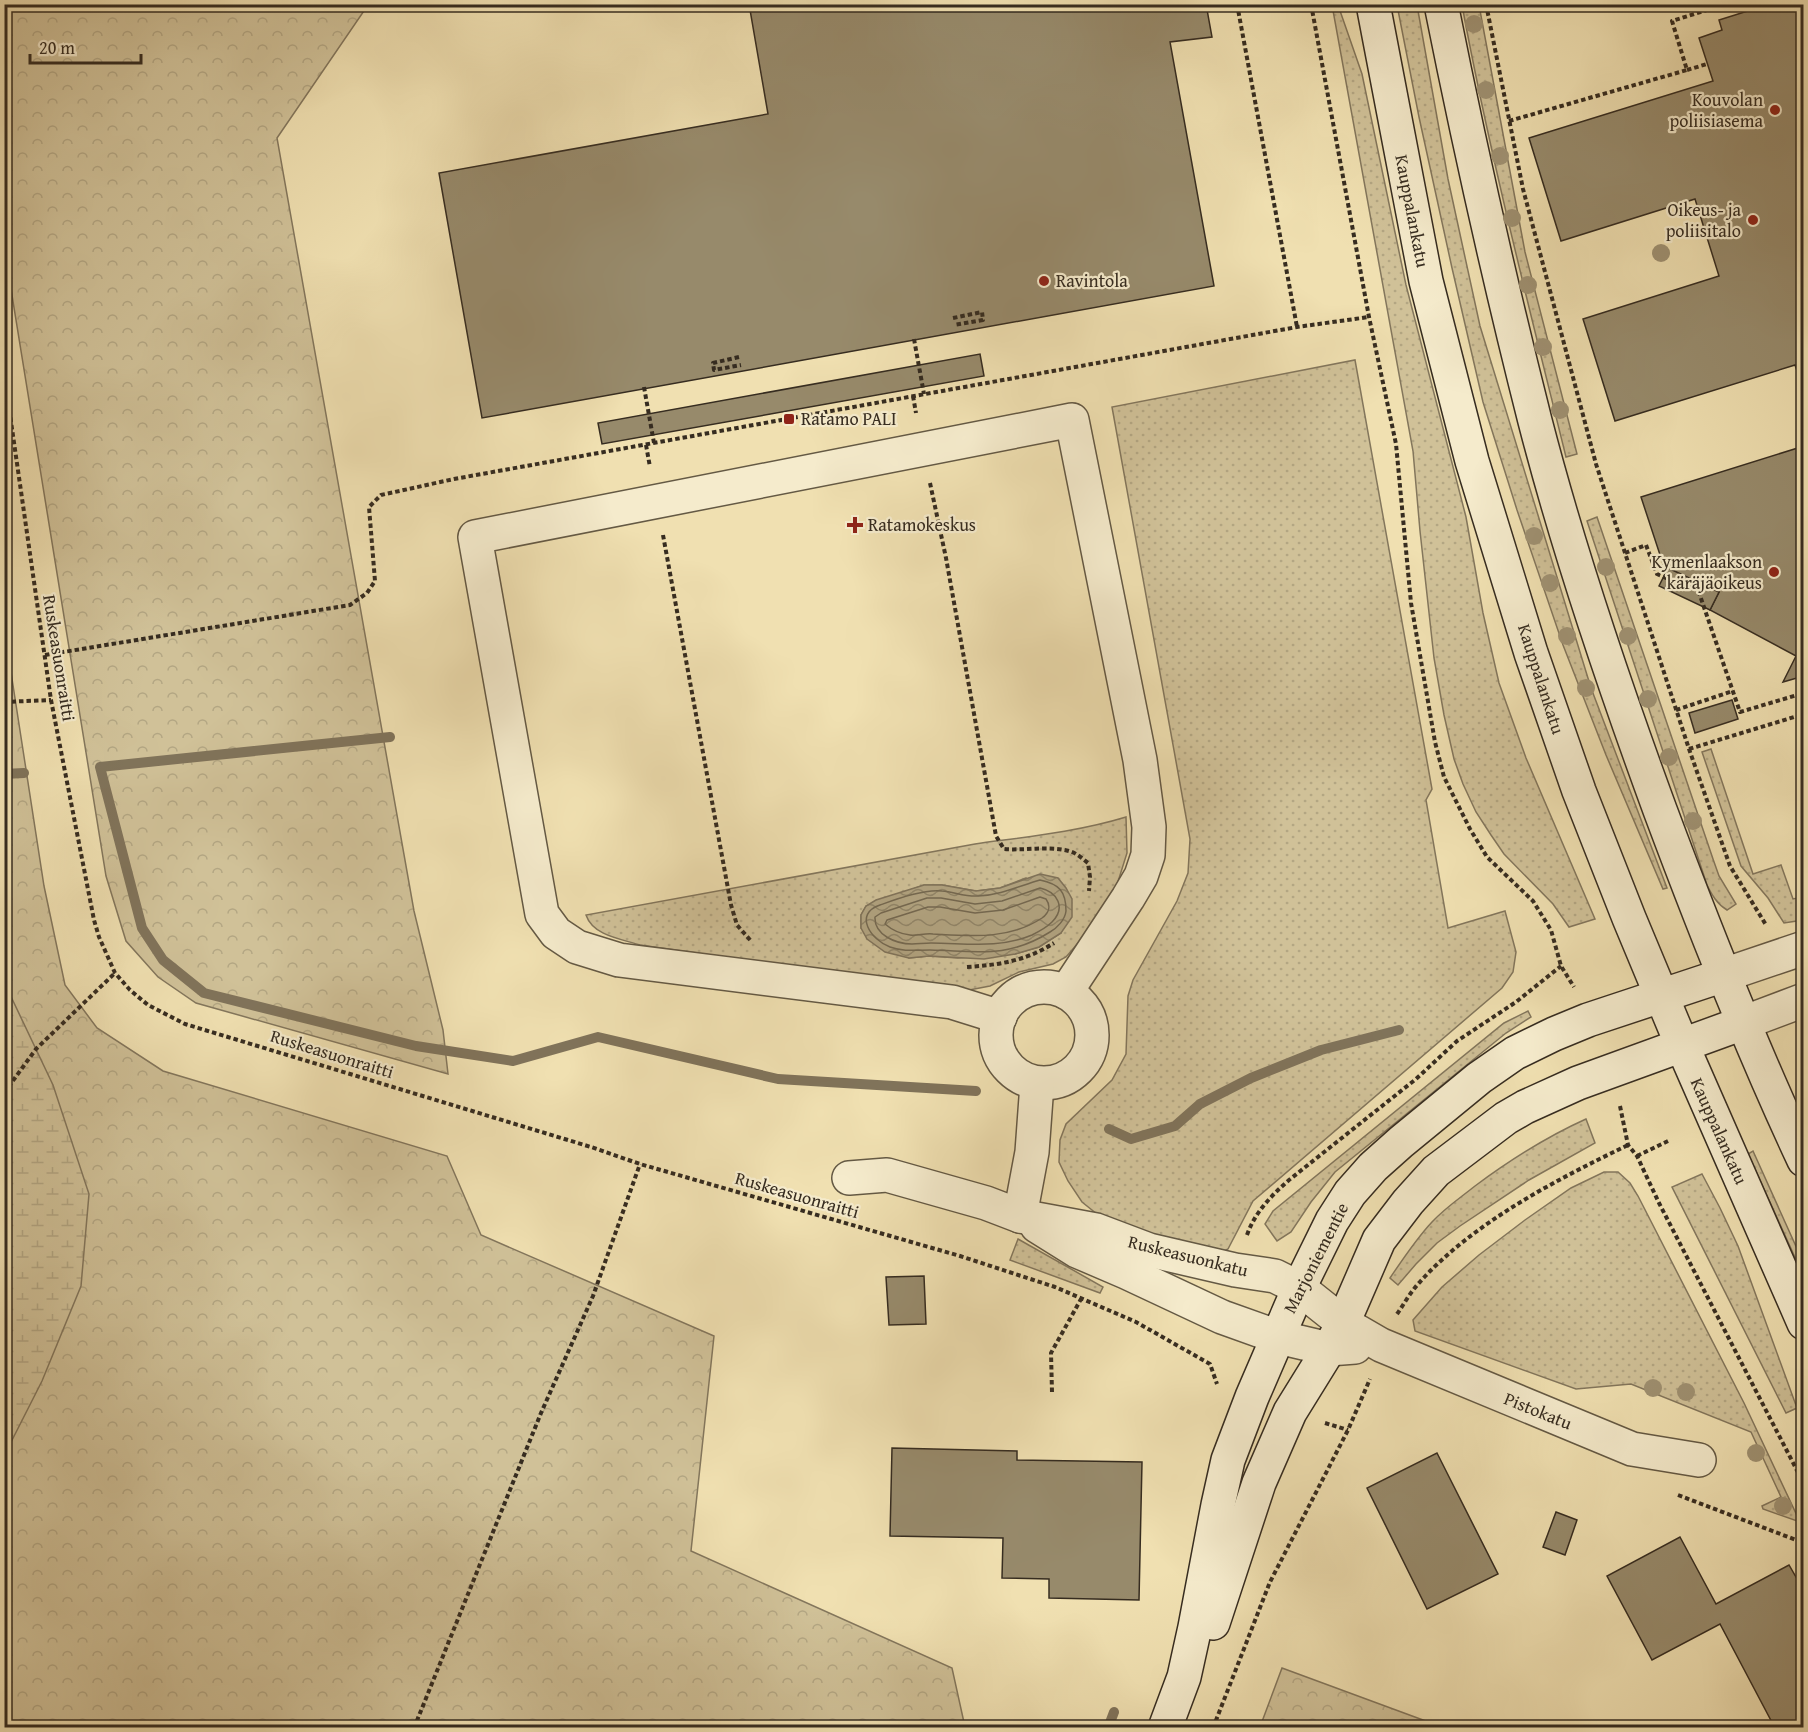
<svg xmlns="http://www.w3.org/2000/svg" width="1808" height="1732" font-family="'Gentium Book Plus',serif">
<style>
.green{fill:url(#green-dots);stroke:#83765c;stroke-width:1.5;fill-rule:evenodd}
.forest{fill:url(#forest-crowns);stroke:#83765c;stroke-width:1.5}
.wetland{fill:url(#wetland-marsh);stroke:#83765c;stroke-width:1.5}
.water{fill:url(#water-waves);stroke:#80735a;stroke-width:1.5}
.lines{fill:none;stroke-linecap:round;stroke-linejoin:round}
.shore{stroke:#746850;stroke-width:1.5}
.stream{stroke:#80735a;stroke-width:10}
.building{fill:#978a6b;stroke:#362c20;stroke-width:1.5}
.street-casing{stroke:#645944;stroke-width:36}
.secondary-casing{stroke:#362c20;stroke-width:36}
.path{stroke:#362c20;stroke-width:4;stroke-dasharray:4.5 3;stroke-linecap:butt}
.street{stroke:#f5ebcc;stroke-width:33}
.secondary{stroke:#f5ebcc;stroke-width:33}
.tree{fill:#9f9172}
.poi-dot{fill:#8f2418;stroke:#f5ebcc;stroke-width:2}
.labels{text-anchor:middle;stroke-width:4.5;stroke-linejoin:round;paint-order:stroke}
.poi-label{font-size:18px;fill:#362c20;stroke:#f5ebcc;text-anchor:end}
.street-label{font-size:18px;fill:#362c20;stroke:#f5ebcc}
</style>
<defs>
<pattern id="green-dots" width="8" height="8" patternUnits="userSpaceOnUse" patternTransform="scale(1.5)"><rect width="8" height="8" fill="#d0c198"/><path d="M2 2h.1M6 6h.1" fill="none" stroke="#b3a683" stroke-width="1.8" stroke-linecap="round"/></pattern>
<pattern id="forest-crowns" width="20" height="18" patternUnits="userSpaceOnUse" patternTransform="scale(1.5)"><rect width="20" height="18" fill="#d0c198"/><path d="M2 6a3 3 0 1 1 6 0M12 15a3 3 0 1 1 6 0" fill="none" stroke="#b3a683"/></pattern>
<pattern id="wetland-marsh" width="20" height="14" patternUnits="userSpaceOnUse" patternTransform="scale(1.5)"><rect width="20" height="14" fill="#d0c198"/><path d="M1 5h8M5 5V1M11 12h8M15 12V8" fill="none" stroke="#b3a683"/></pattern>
<pattern id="water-waves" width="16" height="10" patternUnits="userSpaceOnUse" patternTransform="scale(1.5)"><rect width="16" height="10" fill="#b1a380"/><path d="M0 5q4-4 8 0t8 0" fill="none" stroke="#918568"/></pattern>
</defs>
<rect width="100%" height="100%" fill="#f0e0b1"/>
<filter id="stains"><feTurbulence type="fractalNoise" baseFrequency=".00333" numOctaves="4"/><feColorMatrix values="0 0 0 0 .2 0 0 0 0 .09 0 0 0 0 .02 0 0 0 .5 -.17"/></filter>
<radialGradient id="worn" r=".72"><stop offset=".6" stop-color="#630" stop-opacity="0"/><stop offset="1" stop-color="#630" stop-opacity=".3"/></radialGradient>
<g class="green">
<path d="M1332 5H1338L1362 74 1406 285 1466 517 1483 613 1499 683 1526 758 1595 919 1569 927 1553 904 1504 854 1491 835 1476 812 1463 784 1454 759 1444 715 1434 658 1420 531 1413 451Z"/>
<path d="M1397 5H1417L1448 179 1480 326 1591 688 1667 888 1663 889 1606 755 1563 645 1517 510 1483 402 1452 268 1419 117Z"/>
<path d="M1462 5H1479L1525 252 1577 454 1566 457C1529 307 1490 156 1462 5Z"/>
<path d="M1355 360 1432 789 1426 800 1448 928 1505 911 1516 952 1513 972 1502 988 1253 1201 1228 1249 1218 1255 1107 1222 1082 1202 1068 1181 1059 1162 1060 1140 1066 1124 1112 1080 1126 1054 1128 996 1133 980 1177 901 1188 873 1190 839 1112 407Z"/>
<path d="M1597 517 1713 859 1719 876 1736 904 1727 910C1717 904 1712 895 1707 885L1587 521Z"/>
<path d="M1711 749 1753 874 1781 865 1793 899 1803 897V920L1784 923 1768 898 1741 866 1702 752Z"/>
<path d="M1126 817 1127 853 1116 888 1079 942 1066 957 1053 964 1019 972 990 986 964 991 640 945C622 939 593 936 586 915L975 844C1025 837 1077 832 1126 817ZM1026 878 1061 933 1039 947 1015 954 958 958 929 956 909 958 861 928V915L866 906 924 885H942L976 891 1000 888Z"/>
<path d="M1528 1011 1531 1017 1506 1033 1335 1172 1311 1202 1291 1232 1277 1241 1265 1224 1273 1211 1504 1023Z"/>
<path d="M1586 1119 1595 1143 1529 1180 1460 1226 1437 1243 1416 1264 1398 1285 1390 1278C1403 1259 1416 1239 1432 1222 1445 1208 1460 1198 1475 1186 1510 1160 1546 1137 1586 1119Z"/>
<path d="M1753 1151 1803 1262V1275L1748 1154Z"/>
<path d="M1604 1172H1618L1630 1183 1638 1196 1744 1403 1800 1522 1763 1509 1762 1506 1781 1497 1751 1432 1631 1384 1576 1389 1415 1331 1413 1320 1442 1287 1479 1255 1525 1220 1571 1188Z"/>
<path d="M1702 1174 1720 1208 1738 1246 1797 1408 1786 1413 1672 1187Z"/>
<path d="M1018 1239 1103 1287 1100 1293 1010 1260Z"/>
</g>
<g class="forest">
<path d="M191 4 368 5 277 138 414 911 443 1030 448 1074 196 1003 158 977 126 941 106 876 5 252V5Z"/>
<path d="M4 627 44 886 65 985 97 1028 163 1071 447 1156 481 1235 714 1336 691 1551 952 1668 965 1727H5Z"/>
<path d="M1282 1668 1442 1727H1260Z"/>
</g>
<path class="wetland" d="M5 984 53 1085 89 1194 81 1286 42 1381 5 1454Z"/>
<path class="water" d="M1040 874 1058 878 1066 888 1072 899V917L1061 933 1039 947 1015 954 984 959 929 956 909 958 885 952 867 939 861 928V915L866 906 876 900 924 885H942L976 891 1000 888Z"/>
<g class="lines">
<g class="shore">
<path d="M1040 880C1059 884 1066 891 1066 911 1065 920 1057 928 1050 932 1007 959 977 951 930 950 916 950 904 952 890 947 871 940 853 914 880 905 897 899 924 889 942 891 954 892 966 897 978 896 1001 895 1019 886 1040 880Z"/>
<path d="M1040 888C1058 892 1066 908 1052 922 1047 927 1038 932 1032 935 999 949 965 943 931 943 924 943 918 944 912 944 896 944 874 935 875 917L881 913 927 898H941L975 904 1002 901Z"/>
<path d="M1040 897 1046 899C1051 906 1049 913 1042 918 1009 940 971 936 933 934 925 933 917 936 910 935 900 934 892 930 885 924L887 920 928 907H940L975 913 1003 910Z"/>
</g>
<g class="stream">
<path d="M390 737 100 767 142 928 163 960 204 993 416 1046 513 1061 598 1037 778 1079 976 1091"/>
<path d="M4 774 24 773"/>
<path d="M1109 1129 1131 1139 1175 1126 1200 1104 1251 1078 1321 1050 1399 1030"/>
<path d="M1108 1728 1114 1712"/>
</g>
</g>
<g class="building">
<path d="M749 4H1206L1212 37 1170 42 1214 286 482 418 439 173 768 114Z"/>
<path d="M1770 4H1804V392L1795 365 1615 421 1583 319 1719 276 1695 199 1561 241 1529 138 1713 81 1699 38 1722 30 1719 20Z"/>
<path d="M980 354 984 376 602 444 598 423Z"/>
<path d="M1804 446V642L1796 656 1710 610 1719 592 1664 567 1641 497Z"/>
<path d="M1668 568 1719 592 1710 610 1659 586Z"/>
<path d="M1804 642V676L1783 682 1796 656Z"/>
<path d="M1732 700 1738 719 1695 733 1689 713Z"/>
<path d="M924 1276 926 1324 889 1325 886 1277Z"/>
<path d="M892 1448 1017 1451V1460L1142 1462 1139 1600 1049 1598V1579L1002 1578 1003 1538 890 1536Z"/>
<path d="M1437 1453 1498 1574 1427 1609 1367 1488Z"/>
<path d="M1556 1512 1577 1520 1565 1555 1543 1547Z"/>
<path d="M1680 1537 1716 1604 1789 1565 1804 1591V1728H1775L1720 1624 1652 1660 1607 1576Z"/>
</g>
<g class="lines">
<g class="street-casing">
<g id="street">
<path d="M1724 975 1804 948"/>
<circle cx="1044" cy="1035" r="48"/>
<path d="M1000 1017 952 1002 619 960 577 947 556 933 542 914 475 537 1072 420 1140 760 1149 827 1148 855 1141 876 1128 898 1066 992"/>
<path d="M1743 1023 1804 1000"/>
<path d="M849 1178 887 1175 986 1203 1020 1216 1096 1230 1149 1250 1235 1270 1275 1276 1299 1288 1343 1323 1381 1345 1632 1449 1699 1460"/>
<path d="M1020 1216 1032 1152 1037 1084"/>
<path d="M1037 1226 1077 1251 1126 1272 1222 1317 1278 1337 1329 1349 1355 1347"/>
</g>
</g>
<g class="secondary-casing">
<g id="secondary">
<path d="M1373 4 1426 281 1472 461 1531 653 1579 791 1629 918 1682 1045 1804 1323"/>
<path d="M1441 4C1469 144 1500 283 1535 421 1569 553 1613 682 1660 810 1704 928 1750 1045 1804 1160"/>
<path d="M1213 1623 1259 1483 1290 1412 1329 1349 1343 1323 1379 1240 1408 1202 1436 1171 1506 1118 1525 1107 1578 1083 1743 1023"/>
<path d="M1165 1728 1184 1677 1195 1627 1218 1505 1228 1460 1252 1397 1299 1288 1332 1221 1350 1193 1373 1167 1401 1142 1479 1078 1515 1053 1554 1034 1588 1020 1724 975"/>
</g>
</g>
<g class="path">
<path d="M1237 4 1297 327"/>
<path d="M1311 4 1369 317 1396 444 1411 603 1435 742 1444 777 1470 829 1487 857 1533 901 1551 930 1561 966 1574 987"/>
<path d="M1486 4 1523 189 1596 464 1689 749 1730 866 1766 925"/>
<path d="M1687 70 1707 64"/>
<path d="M1509 121 1687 70 1672 21 1726 4"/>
<path d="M953 318 982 312 983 320 954 325"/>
<path d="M914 339 924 394"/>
<path d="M739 357 713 363 714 370 741 365"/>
<path d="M4 373 51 700 94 920 99 937 115 973 130 990 148 1005 185 1024 591 1147 640 1164 960 1256 1055 1287 1136 1322 1210 1364 1217 1384"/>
<path d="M644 387 654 443"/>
<path d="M913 396 916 413"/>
<path d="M646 445 650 467"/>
<path d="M930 483 946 558 996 836 1004 849C1025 851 1059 844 1076 854 1080 856 1084 860 1088 863L1090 877 1089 891"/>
<path d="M663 535 731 905 737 925 751 941"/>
<path d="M1625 553 1646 545 1657 574 1683 585 1695 581 1740 712 1804 693"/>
<path d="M45 655 350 605 367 593 375 581 369 507 381 495 454 479 1297 327 1369 317"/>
<path d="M4 702 51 700"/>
<path d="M1676 710 1733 691"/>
<path d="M1689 749 1804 714"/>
<path d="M967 967C998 965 1026 961 1054 943"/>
<path d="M4 1093 36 1049 115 973"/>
<path d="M1620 1106 1628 1145 1637 1156 1659 1203 1804 1484"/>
<path d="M1637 1156 1668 1141"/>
<path d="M1247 1235C1255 1212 1271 1196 1289 1180L1416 1079 1457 1041 1516 1002 1561 966"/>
<path d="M1397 1314C1404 1304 1410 1293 1418 1284 1472 1223 1556 1180 1628 1145"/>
<path d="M1052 1392 1051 1353 1081 1299"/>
<path d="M1325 1423 1348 1430"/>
<path d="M1678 1495 1804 1543"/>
<path d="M414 1728 541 1413 593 1296 640 1164"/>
<path d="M1213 1728 1270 1582 1348 1430 1370 1379"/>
</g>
<use href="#street" class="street"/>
<use href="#secondary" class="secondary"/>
</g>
<g class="tree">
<circle cx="1474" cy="24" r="9"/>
<circle cx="1486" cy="90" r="9"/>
<circle cx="1500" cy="156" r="9"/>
<circle cx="1512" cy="218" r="9"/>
<circle cx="1661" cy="253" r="9"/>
<circle cx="1528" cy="285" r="9"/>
<circle cx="1543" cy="347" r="9"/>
<circle cx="1560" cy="410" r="9"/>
<circle cx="1534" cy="536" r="9"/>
<circle cx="1606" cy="567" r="9"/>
<circle cx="1550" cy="583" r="9"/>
<circle cx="1567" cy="636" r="9"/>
<circle cx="1628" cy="636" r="9"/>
<circle cx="1586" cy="688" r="9"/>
<circle cx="1648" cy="699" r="9"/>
<circle cx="1669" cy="757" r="9"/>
<circle cx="1693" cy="821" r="9"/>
<circle cx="1653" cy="1388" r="9"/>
<circle cx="1686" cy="1392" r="9"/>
<circle cx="1756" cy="1453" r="9"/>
<circle cx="1783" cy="1506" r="9"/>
</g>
<g class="poi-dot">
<circle cx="1775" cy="110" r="6"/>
<circle cx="1753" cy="220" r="6"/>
<circle cx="1044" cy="281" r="6"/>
<rect x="783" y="413" width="12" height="12" rx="3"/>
<path d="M852 516h6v6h6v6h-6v6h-6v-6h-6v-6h6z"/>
<circle cx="1774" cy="572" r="6"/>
</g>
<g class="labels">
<g class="poi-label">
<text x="1763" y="106">Kouvolan<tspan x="1763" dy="21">poliisiasema</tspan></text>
<text x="1741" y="216">Oikeus- ja<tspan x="1741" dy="21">poliisitalo</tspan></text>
<text x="1056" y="287" text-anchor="start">Ravintola</text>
<text x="801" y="425" text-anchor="start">Ratamo PALI</text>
<text x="868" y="531" text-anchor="start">Ratamokeskus</text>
<text x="1762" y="568">Kymenlaakson<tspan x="1762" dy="21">käräjäoikeus</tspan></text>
</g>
<g class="street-label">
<text transform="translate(1412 211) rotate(79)" y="6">Kauppalankatu</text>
<text transform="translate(59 658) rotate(81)" y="6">Ruskeasuonraitti</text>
<text transform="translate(1541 679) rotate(72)" y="6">Kauppalankatu</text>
<text transform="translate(332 1054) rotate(17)" y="6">Ruskeasuonraitti</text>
<text transform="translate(1719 1131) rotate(66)" y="6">Kauppalankatu</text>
<text transform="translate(797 1195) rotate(16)" y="6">Ruskeasuonraitti</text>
<text transform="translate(1188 1256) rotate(14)" y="6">Ruskeasuonkatu</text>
<text transform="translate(1316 1258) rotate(-63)" y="6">Marjoniementie</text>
<text transform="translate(1538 1411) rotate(22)" y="6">Pistokatu</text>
</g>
</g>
<rect width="1808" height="1732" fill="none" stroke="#f0e0b1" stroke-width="24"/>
<rect x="6" y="6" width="1796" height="1720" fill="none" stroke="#362c20" stroke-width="3"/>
<rect x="12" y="12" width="1784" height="1708" fill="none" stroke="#362c20" stroke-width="1.5"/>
<path d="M30 54v9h111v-9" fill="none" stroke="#362c20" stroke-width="3"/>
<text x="39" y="54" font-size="18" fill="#362c20" stroke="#f5ebcc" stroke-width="4.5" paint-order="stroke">20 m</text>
<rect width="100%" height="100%" filter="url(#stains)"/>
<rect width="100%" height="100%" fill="url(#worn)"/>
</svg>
